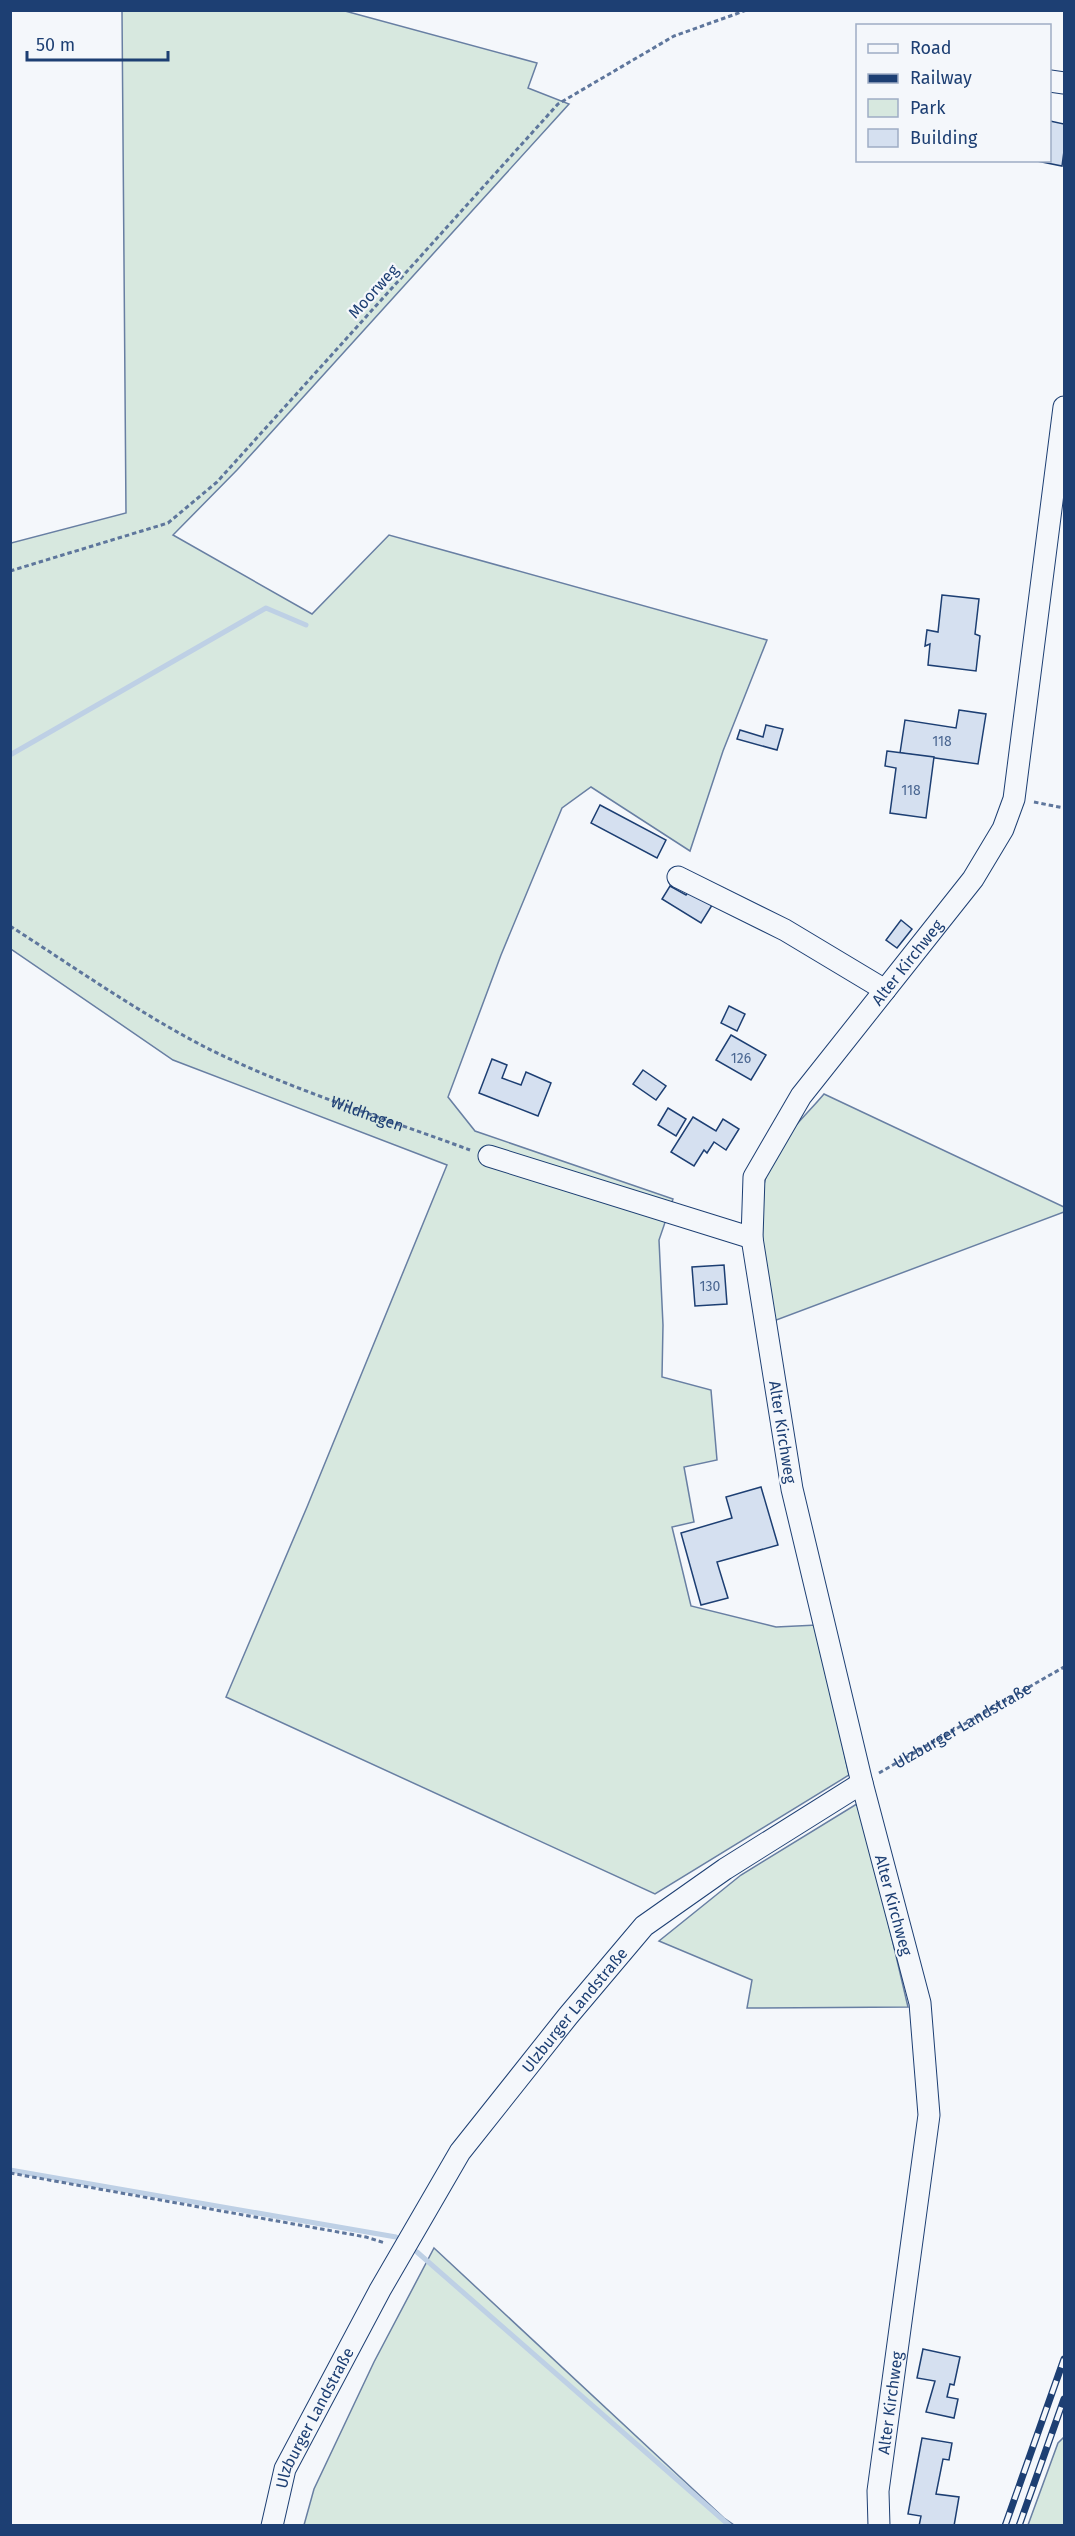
<svg xmlns="http://www.w3.org/2000/svg" width="1075" height="2536" font-family="'Fira Sans',sans-serif">
<style>
.green{fill:#d7e8df;stroke:#687fa3;stroke-width:1.5}
.lines{fill:none;stroke-linecap:round;stroke-linejoin:round}
.stream{stroke:#bed0e5;stroke-width:5}
.building{fill:#d5e0f0;stroke:#1d3f73;stroke-width:1.5}
.minor-casing{stroke:#1d3f73;stroke-width:23}
.path{stroke:#5e769c;stroke-width:3;stroke-dasharray:4.5 3;stroke-linecap:butt}
.minor{stroke:#f4f7fb;stroke-width:21}
.rail-casing{stroke:#1d3f73;stroke-width:7}
.rail{stroke:#f4f7fb;stroke-width:4.5;stroke-dasharray:14;stroke-linecap:butt}
.labels{text-anchor:middle;stroke-width:4.5;stroke-linejoin:round;paint-order:stroke}
.number-label{font-size:14px;fill:#4b6792}
.street-label{font-size:16px;fill:#1d3f73;stroke:#f4f7fb}
</style>
<rect width="100%" height="100%" fill="#f4f7fb"/>
<g class="green">
<path d="M122 11H345L537 63 528 88 569 104 237 470 173 535 312 614 389 535 767 640 723 751 690 851 591 787 562 808 501 955 448 1097 475 1131 673 1199 659 1240 663 1325 662 1377 711 1390 717 1460 684 1467 694 1522 672 1527 691 1606 776 1627 817 1625 849 1775 655 1894 226 1697 307 1507 447 1165 173 1060 11 949V543L126 513Z"/>
<path d="M824 1094 1064 1207V1212L771 1322C764 1269 748 1198 777 1150 789 1130 809 1112 824 1094Z"/>
<path d="M860 1802 908 2007 747 2008 752 1980 659 1941 741 1875Z"/>
<path d="M434 2248 724 2518 734 2525H304L314 2489 374 2362Z"/>
<path d="M1064 2437V2525H1028L1058 2443Z"/>
</g>
<g class="lines">
<g class="stream">
<path d="M10 755 266 608 306 625"/>
<path d="M10 2170 396 2237"/>
<path d="M417 2252 730 2526"/>
</g>
</g>
<g class="building">
<path d="M1050 121 1064 124V151L1062 166 1037 161 1050 160Z"/>
<path d="M942 595 979 599 975 634 980 636 976 671 928 665 930 644 925 646 927 630 938 632Z"/>
<path d="M959 710 986 714 978 764 900 753 905 720 956 728Z"/>
<path d="M766 725 783 729 777 750 737 739 740 730 763 737Z"/>
<path d="M887 751 934 757 926 818 890 813 896 768 885 766Z"/>
<path d="M600 805 666 840 657 858 591 823Z"/>
<path d="M670 886 686 895 691 888 714 902 701 923 662 899Z"/>
<path d="M901 920 912 929 897 948 886 940Z"/>
<path d="M729 1006 745 1014 737 1031 721 1023Z"/>
<path d="M731 1035 766 1055 751 1080 716 1060Z"/>
<path d="M492 1059 507 1065 502 1078 521 1085 526 1072 551 1083 538 1116 479 1093Z"/>
<path d="M643 1070 666 1086 656 1100 633 1084Z"/>
<path d="M668 1108 686 1119 676 1136 658 1125Z"/>
<path d="M693 1117 716 1131 723 1119 739 1129 726 1150 714 1142 707 1153 704 1150 694 1166 671 1152Z"/>
<path d="M724 1265 727 1304 695 1306 692 1267Z"/>
<path d="M761 1487 778 1545 717 1562 728 1598 701 1605 681 1533 732 1518 726 1497Z"/>
<path d="M923 2349 960 2357 954 2385 950 2384 947 2397 958 2399 954 2418 926 2412 935 2381 917 2378Z"/>
<path d="M922 2438 952 2443 949 2460 943 2459 936 2494 959 2497 954 2526H919L921 2516 908 2514Z"/>
</g>
<g class="lines">
<g class="minor-casing">
<g id="minor">
<path d="M1050 81 1064 83"/>
<path d="M678 877 785 930 885 990"/>
<path d="M489 1156 752 1238"/>
<path id="s3" d="M272 2526 285 2469 380 2290 460 2152 568 2016 644 1926 725 1869 862 1783"/>
<path id="s4" d="M879 2526 878 2491 929 2115 920 2003 862 1783 792 1489 752 1238 754 1177 801 1096 973 879 1003 829 1014 799 1064 407"/>
</g>
</g>
<g class="path">
<path d="M10 571 168 523 217 482 558 104 674 36 747 10"/>
<path d="M1034 802 1064 808"/>
<path id="s1" d="M10 926C74 967 136 1011 203 1046 288 1089 381 1117 470 1150"/>
<path id="s2" d="M879 1773 1064 1667"/>
<path d="M10 2173 366 2237 385 2243"/>
</g>
<use href="#minor" class="minor"/>
<g class="rail-casing">
<g id="rail">
<path d="M1005 2526 1064 2359"/>
<path d="M1019 2526 1064 2399"/>
</g>
</g>
<use href="#rail" class="rail"/>
</g>
<g class="labels">
<g class="number-label">
<text x="942" y="746">118</text>
<text x="911" y="795">118</text>
<text x="741" y="1063">126</text>
<text x="710" y="1291">130</text>
</g>
<g class="street-label">
<text transform="translate(373 291) rotate(-48)" y="6">Moorweg</text>
<text dy="6" stroke="none"><textPath href="#s4" startOffset="1636">Alter Kirchweg</textPath></text>
<text dy="6" stroke="none"><textPath href="#s1" startOffset="405">Wildhagen</textPath></text>
<text transform="translate(783 1432) rotate(81)" y="6">Alter Kirchweg</text>
<text dy="6" stroke="none"><textPath href="#s2" startOffset="96">Ulzburger Landstraße</textPath></text>
<text transform="translate(894 1905) rotate(75)" y="6">Alter Kirchweg</text>
<text dy="6" stroke="none"><textPath href="#s3" startOffset="603">Ulzburger Landstraße</textPath></text>
<text dy="6" stroke="none"><textPath href="#s4" startOffset="124">Alter Kirchweg</textPath></text>
<text dy="6" stroke="none"><textPath href="#s3" startOffset="117">Ulzburger Landstraße</textPath></text>
</g>
</g>
<rect width="1075" height="2536" fill="none" stroke="#1d3f73" stroke-width="24"/>
<rect x="856" y="24" width="195" height="138" fill="#f4f7fb" stroke="#9eadc5" stroke-width="1.5"/>
<rect x="868" y="44" width="30" height="9" fill="#f4f7fb" stroke="#9eadc5" stroke-width="1.5"/>
<text x="910" y="54" font-size="18" fill="#1d3f73">Road</text>
<rect x="868" y="74" width="30" height="9" fill="#1d3f73" stroke="#9eadc5" stroke-width="1.5"/>
<text x="910" y="84" font-size="18" fill="#1d3f73">Railway</text>
<rect x="868" y="99" width="30" height="18" fill="#d7e8df" stroke="#9eadc5" stroke-width="1.5"/>
<text x="910" y="114" font-size="18" fill="#1d3f73">Park</text>
<rect x="868" y="129" width="30" height="18" fill="#d5e0f0" stroke="#9eadc5" stroke-width="1.5"/>
<text x="910" y="144" font-size="18" fill="#1d3f73">Building</text>
<path d="M27 51v9h141v-9" fill="none" stroke="#1d3f73" stroke-width="3"/>
<text x="36" y="51" font-size="18" fill="#1d3f73" stroke="#f4f7fb" stroke-width="4.5" paint-order="stroke">50 m</text>
</svg>
